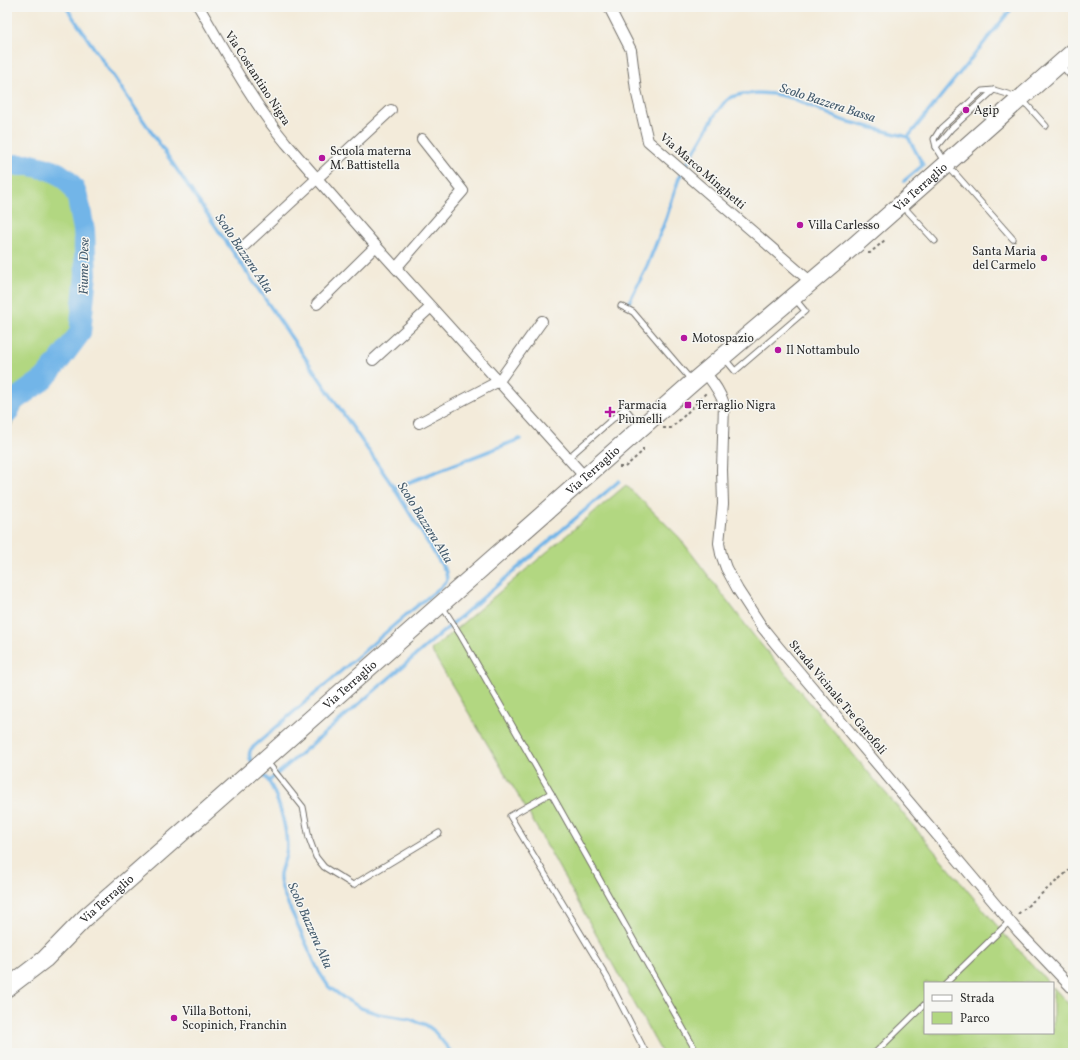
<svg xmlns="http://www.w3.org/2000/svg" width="1080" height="1060" font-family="Vollkorn,serif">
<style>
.green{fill:#b2d781;stroke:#6e8156}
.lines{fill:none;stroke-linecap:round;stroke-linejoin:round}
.stream{stroke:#72b5e8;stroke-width:3.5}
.river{stroke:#72b5e8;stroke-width:22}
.service-casing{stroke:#716e68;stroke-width:7}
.minor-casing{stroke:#716e68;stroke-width:12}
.primary-casing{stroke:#716e68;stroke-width:19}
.path{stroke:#716e68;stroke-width:2;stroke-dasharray:3 3;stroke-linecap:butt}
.service{stroke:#fff;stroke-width:5}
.minor{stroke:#fff;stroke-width:10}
.primary{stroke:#fff;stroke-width:17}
.poi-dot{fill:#b5179e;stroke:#f6f6f2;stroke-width:1.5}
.labels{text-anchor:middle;stroke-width:3;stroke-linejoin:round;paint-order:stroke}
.street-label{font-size:12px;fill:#2b2b2b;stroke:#f6f6f2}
.poi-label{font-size:12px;fill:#2b2b2b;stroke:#f6f6f2;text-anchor:start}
.water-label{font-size:13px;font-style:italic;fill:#445b6d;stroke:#f6f6f2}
</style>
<rect width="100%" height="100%" fill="#f6f6f2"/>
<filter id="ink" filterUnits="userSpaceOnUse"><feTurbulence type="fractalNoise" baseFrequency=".025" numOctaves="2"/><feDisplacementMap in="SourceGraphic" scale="8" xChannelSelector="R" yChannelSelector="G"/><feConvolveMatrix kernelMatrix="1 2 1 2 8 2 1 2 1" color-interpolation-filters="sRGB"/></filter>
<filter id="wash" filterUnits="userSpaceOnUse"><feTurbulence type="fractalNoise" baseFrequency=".012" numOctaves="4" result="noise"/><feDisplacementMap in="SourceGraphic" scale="16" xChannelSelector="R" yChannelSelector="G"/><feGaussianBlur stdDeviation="0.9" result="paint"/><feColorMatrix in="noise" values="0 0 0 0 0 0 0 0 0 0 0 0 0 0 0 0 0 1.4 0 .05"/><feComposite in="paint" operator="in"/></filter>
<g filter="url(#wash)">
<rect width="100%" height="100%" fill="#f3ebda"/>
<g class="green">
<path d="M7 159C28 161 50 161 68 174 96 192 94 268 92 298 91 312 91 326 84 339 71 363 50 379 32 398 27 403 21 408 18 413 13 420 10 428 7 435Z"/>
<path d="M626 485 679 537 754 636 1004 934 1049 983H925V1033H1053V987L1073 1009V1053H662L528 812 431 650Z"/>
</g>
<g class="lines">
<g class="stream">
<path d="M66 7 394 488 446 572 447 580 442 586 407 614 251 749C248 755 249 759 253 763"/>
<path d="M904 181 923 165 908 137"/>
<path d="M629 302 647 266 666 219 679 178 716 113 724 103 731 97 743 94 758 93 774 94 792 98 842 120 908 137 1013 7"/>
<path d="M394 488 520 439"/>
<path d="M260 771C263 774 266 777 268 780 278 796 290 836 286 854 285 861 281 867 280 874 279 882 282 888 284 895L319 972 329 987 344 998 361 1008 379 1014 410 1019 426 1025 433 1030 452 1053"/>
<path d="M269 781 619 481"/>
</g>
<path class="river" d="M7 165H31L47 169 58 173 66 179 74 189 78 199 84 230 86 274 80 333 59 361 44 379 13 401 7 413"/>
</g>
</g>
<g filter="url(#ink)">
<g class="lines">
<g class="service-casing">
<g id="service">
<path d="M1062 66 1073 79"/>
<path d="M936 147 951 129 994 90"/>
<path d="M903 206 935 241"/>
<path d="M1013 239 946 163 936 147 934 139 941 128 982 91 994 90 1021 98 1046 126"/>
<path d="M621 306 633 312 691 380"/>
<path d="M725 359 735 371 805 311 795 299"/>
<path d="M568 458 625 408 639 425"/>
<path d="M442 606 461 636 551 793 697 1053"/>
<path d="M267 762 303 807 309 838 316 857 324 867 353 885 439 833"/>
<path d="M551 793 510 816 607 977 646 1053"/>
<path d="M946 983 1010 921"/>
<path d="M875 1053 925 1004"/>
</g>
</g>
<g class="minor-casing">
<g id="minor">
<path d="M199 7C226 53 252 102 286 143L376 246 585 477"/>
<path d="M609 7 631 50 636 90 648 141 811 282"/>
<path d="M244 246 391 110"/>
<path d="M396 268 463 191 422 139"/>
<path d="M317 304 376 246"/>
<path d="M373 360 431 307"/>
<path d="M705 372C713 383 720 391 724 404L722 470 723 504 719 543 721 554 726 568 738 590 762 627 779 648 1018 931 1073 989"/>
<path d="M419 423 499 381 542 321"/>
</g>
</g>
<g class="primary-casing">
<g id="primary">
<path id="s1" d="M7 988 45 959 85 918 110 896 693 382 856 244 1073 52"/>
</g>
</g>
<g class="path">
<path d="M868 253H870L886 239"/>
<path d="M663 428H671L681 419 707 392"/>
<path d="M619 467H625L643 451V445"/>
<path d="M1018 914 1073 867"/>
</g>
<use href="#service" class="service"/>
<use href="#minor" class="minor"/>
<use href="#primary" class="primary"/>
</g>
</g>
<g class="poi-dot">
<circle cx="966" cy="110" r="4"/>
<circle cx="322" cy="158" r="4"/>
<circle cx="800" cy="225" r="4"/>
<circle cx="1044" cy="258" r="4"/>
<circle cx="684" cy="338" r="4"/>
<circle cx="778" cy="350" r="4"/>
<rect x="684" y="401" width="8" height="8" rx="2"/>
<path d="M608 406h4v4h4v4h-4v4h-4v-4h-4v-4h4z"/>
<circle cx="174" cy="1018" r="4"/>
</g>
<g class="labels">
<g class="street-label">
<text transform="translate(258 78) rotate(57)" y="4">Via Costantino Nigra</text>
<text transform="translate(703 171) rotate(41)" y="4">Via Marco Minghetti</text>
<text dy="4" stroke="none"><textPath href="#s1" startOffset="1215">Via Terraglio</textPath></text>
<text dy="4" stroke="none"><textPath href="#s1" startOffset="782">Via Terraglio</textPath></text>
<text dy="4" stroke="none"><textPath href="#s1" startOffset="458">Via Terraglio</textPath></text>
<text transform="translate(838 697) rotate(50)" y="4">Strada Vicinale Tre Garofoli</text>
<text dy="4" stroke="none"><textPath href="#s1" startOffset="134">Via Terraglio</textPath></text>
</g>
<g class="poi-label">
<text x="974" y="114">Agip</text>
<text x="330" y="155">Scuola materna<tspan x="330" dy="14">M. Battistella</tspan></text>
<text x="808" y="229">Villa Carlesso</text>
<text x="1036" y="255" text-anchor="end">Santa Maria<tspan x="1036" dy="14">del Carmelo</tspan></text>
<text x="692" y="342">Motospazio</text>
<text x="786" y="354">Il Nottambulo</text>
<text x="618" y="409">Farmacia<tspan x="618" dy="14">Piumelli</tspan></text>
<text x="696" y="409">Terraglio Nigra</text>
<text x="182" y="1015">Villa Bottoni,<tspan x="182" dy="14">Scopinich, Franchin</tspan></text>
</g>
<g class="water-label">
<text transform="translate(828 102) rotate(18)" y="5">Scolo Bazzera Bassa</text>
<text transform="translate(245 253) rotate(56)" y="5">Scolo Bazzera Alta</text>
<text transform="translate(83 266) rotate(-89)" y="5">Fiume Dese</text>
<text transform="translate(426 522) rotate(58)" y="5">Scolo Bazzera Alta</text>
<text transform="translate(311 925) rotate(66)" y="5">Scolo Bazzera Alta</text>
</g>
</g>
<rect width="1080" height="1060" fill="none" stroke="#f6f6f2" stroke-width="24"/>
<rect x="924" y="982" width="130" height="52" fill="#f6f6f2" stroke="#a5a5a2"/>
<rect x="932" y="995" width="20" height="6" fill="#ffffff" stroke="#a5a5a2"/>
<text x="960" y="1002" font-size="12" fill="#2b2b2b">Strada</text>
<rect x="932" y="1012" width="20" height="12" fill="#b2d781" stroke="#a5a5a2"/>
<text x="960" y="1022" font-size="12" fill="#2b2b2b">Parco</text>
</svg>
